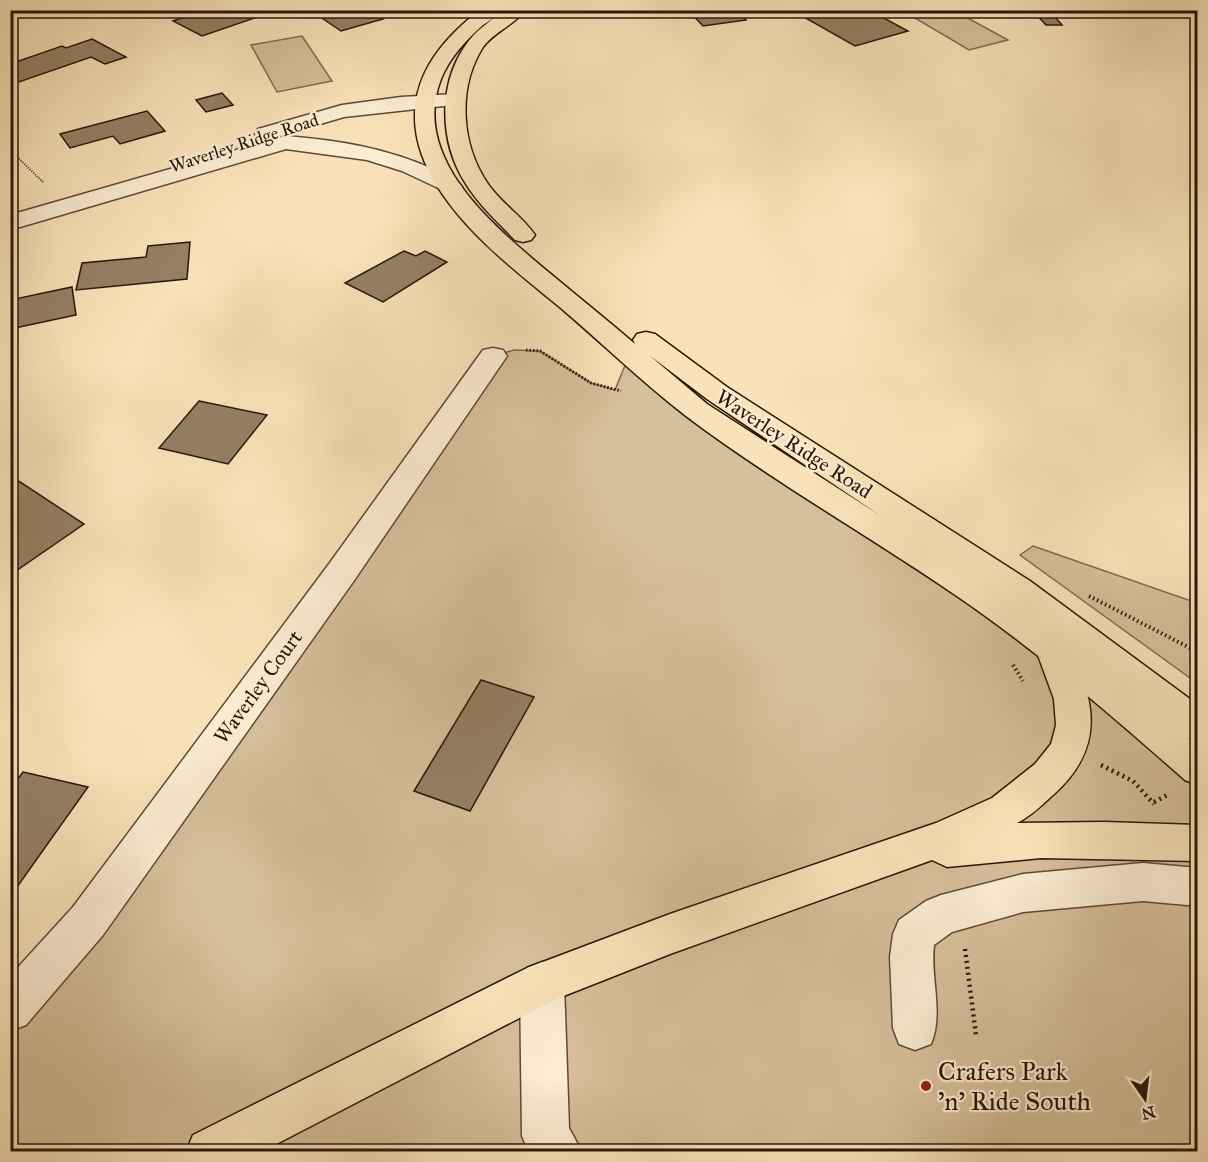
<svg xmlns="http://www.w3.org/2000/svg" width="1208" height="1162" font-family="'IM FELL Great Primer',serif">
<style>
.green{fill:#d6bf9b;stroke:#806a52;stroke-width:1.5}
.building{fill:#958065;stroke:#291609;stroke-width:1.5}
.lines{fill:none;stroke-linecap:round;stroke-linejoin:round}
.minor-casing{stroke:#5d4935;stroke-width:3}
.major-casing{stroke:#291609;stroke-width:3}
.highway-casing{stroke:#291609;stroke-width:3}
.path-far3{stroke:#291609;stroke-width:2;stroke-dasharray:1 1.5;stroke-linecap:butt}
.path-far2{stroke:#291609;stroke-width:3;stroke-dasharray:1.5 2;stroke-linecap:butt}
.path-far1{stroke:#291609;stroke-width:4;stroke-dasharray:1.5 3;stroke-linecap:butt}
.path{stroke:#291609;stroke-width:4.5;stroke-dasharray:2 4;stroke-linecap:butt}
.minor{fill:#fbecd2;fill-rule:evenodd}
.major{fill:#f9e2b9;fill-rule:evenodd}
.highway{fill:#f9e2b9;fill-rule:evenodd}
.poi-dot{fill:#8f2418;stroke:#fbecd2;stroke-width:2}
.labels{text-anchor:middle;stroke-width:4.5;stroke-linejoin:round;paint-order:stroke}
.far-street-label{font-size:18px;fill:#291609;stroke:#fbecd2}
.street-label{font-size:21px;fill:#291609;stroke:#fbecd2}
.near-poi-label{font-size:26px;fill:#291609;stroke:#fbecd2;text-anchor:start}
</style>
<rect width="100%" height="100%" fill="#f9e2b9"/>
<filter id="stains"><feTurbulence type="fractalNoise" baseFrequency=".00333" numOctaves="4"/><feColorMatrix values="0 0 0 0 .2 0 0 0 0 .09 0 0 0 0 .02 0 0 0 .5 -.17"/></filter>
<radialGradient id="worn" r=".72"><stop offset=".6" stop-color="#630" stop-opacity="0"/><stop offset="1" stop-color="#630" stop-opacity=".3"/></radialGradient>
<g class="green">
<path d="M903 11H955L1008 40 969 50Z"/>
<path d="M302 36 332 81 277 92 251 45Z"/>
<path d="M514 350 540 351 591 383 615 390 630 353 990 601 1197 769V1151L11 1152V1009L493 356Z"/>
<path d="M1033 546 1197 603V683L1020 555Z"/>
</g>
<g class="building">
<path d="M204 10H264L269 13 202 36 173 21Z"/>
<path d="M327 10 334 13 343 10H370L383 19 341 31 316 14Z"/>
<path d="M688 10H736L746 20 703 26Z"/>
<path d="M824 10 835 14 847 10H869L908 31 855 46 802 16Z"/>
<path d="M1032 10H1049L1062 25H1046Z"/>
<path d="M92 39 126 57 105 64 91 57 10 85V64L62 46 66 48Z"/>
<path d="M222 93 233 105 206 112 196 100Z"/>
<path d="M147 111 165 131 120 144 113 136 70 148 60 134Z"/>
<path d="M190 242 187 279 76 290 82 263 146 257 148 246Z"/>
<path d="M404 251 416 256 425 251 447 262 383 302 345 283Z"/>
<path d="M72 287 76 315 10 329V300Z"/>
<path d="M199 401 267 415 228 464 159 448Z"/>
<path d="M14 478 84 524 10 575V480Z"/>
<path d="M481 680 534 697 470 811 414 791Z"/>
<path d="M23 772 88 787 10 897V789Z"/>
</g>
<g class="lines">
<g class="minor-casing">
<g id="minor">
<path d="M455 94 462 96 465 100 462 104 344 117 266 140 258 139 255 134 258 129 342 105 401 97Z"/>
<path d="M285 136C337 140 387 148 435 170 444 174 457 179 462 187L459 192 451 194 402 171 367 160 286 149 10 230V215Z"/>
<path d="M493 348 503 350 507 356 353 582 103 935 26 1025 10 1031V976L73 907 329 564 483 350Z"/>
<path d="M1143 863 1198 868V906L1143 901 1023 912 952 932 934 945C930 978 944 1013 931 1044L915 1050 899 1044 893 1028 890 957 893 934 899 920 926 901 941 895 1023 874Z"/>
<path d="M542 962 557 968 564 983 569 1128 582 1152H529L522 1136 520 983 527 968Z"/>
</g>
</g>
<g class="major-casing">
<g id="major">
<path d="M480 10H501C496 17 489 21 483 25 466 40 450 57 441 79 410 159 494 226 547 271 576 295 606 319 635 344L633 340 637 334 646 332 655 334 727 387 1030 581 1198 705V741L1188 738 1198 746V785L1185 780C1118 721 1050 662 977 610 882 543 779 486 686 416 643 383 603 344 562 309 513 269 444 217 422 155 400 93 432 47 480 10ZM649 355 707 399 881 516 707 404Z"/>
<path d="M504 10H525C514 25 494 32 483 47 457 88 461 145 488 184 501 203 522 216 535 235L531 240 523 242 515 240C498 222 479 205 466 184 438 141 437 78 472 37 481 27 493 19 504 10Z"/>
</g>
</g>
<g class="highway-casing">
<path id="highway" d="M1052 633 1064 637C1095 696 1108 746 1053 795 1042 805 1031 816 1017 823L1104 822 1198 825V861L1041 858 947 867 932 860 670 954 556 999 261 1152H186L193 1135 527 968 670 914 936 823 992 798 1035 764 1051 744 1053 737 1056 725 1054 699 1035 647 1040 637Z"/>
</g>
<path class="path-far3" d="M10 150 44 183"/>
<path class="path-far2" d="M526 350 540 351 591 383 621 391"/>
<g class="path-far1">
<path d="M1089 596 1198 652"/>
<path d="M1013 665 1023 681"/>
</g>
<g class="path">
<path d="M1101 765 1133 781 1154 804"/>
<path d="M1154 802 1169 794"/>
<path d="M965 949 976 1035"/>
<path d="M1192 1057 1198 1055"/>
</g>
<use href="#minor" class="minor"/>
<use href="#major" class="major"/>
<use href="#highway" class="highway"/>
</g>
<circle class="poi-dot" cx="926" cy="1086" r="6"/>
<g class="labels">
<g class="far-street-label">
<text transform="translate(244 143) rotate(-18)" y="6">Waverley Ridge Road</text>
</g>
<g class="street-label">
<text transform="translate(794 444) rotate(33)" y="7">Waverley Ridge Road</text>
<text transform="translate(258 687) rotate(-54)" y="7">Waverley Court</text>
</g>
<g class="near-poi-label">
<text x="938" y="1080">Crafers Park<tspan x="938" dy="30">'n' Ride South</tspan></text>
</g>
</g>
<rect width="1208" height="1162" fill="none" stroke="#f9e2b9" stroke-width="36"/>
<rect x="12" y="12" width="1184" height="1138" fill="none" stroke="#291609" stroke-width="3"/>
<rect x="18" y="18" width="1172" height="1126" fill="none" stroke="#291609" stroke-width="1.5"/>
<g transform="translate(1145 1099) rotate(166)" stroke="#fbecd2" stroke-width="4.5" paint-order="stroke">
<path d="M0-4.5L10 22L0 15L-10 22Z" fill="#291609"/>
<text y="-9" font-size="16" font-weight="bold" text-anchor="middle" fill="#291609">N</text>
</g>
<rect width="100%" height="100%" filter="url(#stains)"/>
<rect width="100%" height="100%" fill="url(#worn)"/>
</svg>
